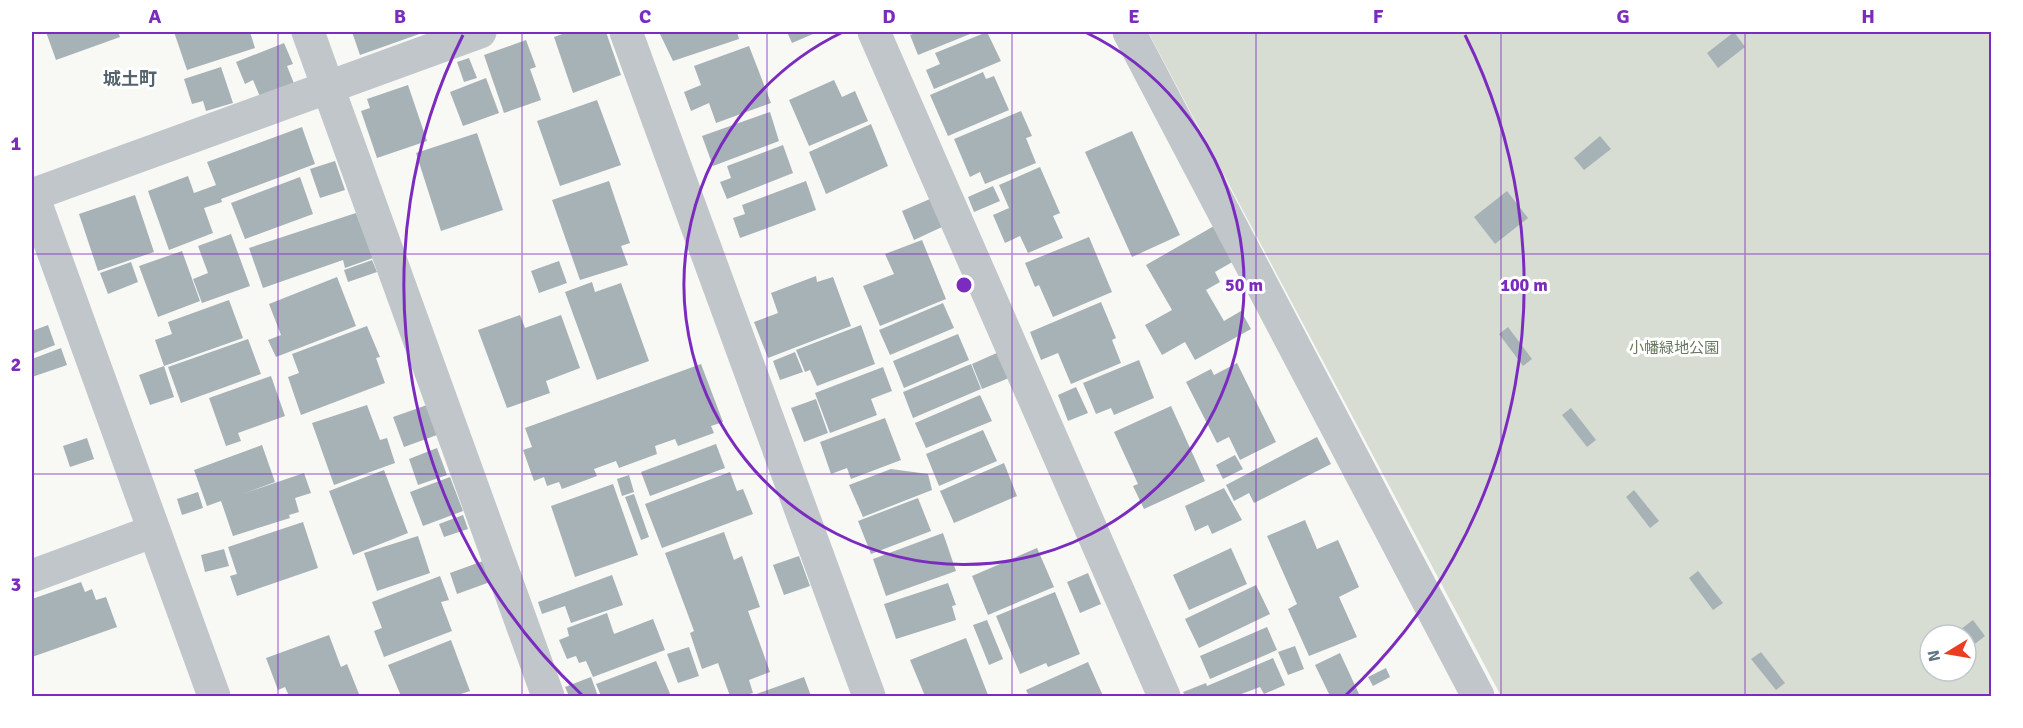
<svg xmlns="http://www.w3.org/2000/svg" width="2023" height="728" font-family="Signika,'Noto Sans JP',sans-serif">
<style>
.green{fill:#d8ddd4;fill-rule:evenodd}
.building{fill:#a7b2b7}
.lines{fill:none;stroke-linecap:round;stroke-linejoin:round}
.minor{stroke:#c0c6c9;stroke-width:33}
.tertiary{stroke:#c0c6c9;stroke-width:33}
.grid{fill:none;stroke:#7b2cbf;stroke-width:1.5;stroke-opacity:0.55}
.ring{fill:none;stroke:#7b2cbf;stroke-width:3}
.labels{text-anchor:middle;stroke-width:6;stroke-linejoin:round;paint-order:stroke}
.park-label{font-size:15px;fill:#677961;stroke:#fff}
.quarter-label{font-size:18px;font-weight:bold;fill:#54636c;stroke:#fff}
.centre{fill:#7b2cbf;stroke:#fff;stroke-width:3}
.ring-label{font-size:18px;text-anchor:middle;font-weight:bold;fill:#7b2cbf;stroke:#fff;stroke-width:6;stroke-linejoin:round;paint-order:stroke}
.neatline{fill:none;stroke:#7b2cbf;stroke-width:2}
.grid-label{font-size:20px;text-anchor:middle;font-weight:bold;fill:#7b2cbf}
</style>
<rect width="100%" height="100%" fill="#f8f8f5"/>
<path class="green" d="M1148 32H1991V696H1501ZM1930 635H1966V671H1930Z"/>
<g class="building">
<path d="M46 32H118L120 37 56 60Z"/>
<path d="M174 32H250L255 48 187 70Z"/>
<path d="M352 32H425L360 55Z"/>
<path d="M568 32H606L621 75 573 93 554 37Z"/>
<path d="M659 32H737L739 39 673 61Z"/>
<path d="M787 32H813V34L792 43Z"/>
<path d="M918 32H975L918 55 910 35Z"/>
<path d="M987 32 1001 61 934 89 926 70 940 64 935 53Z"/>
<path d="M1734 32 1745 47 1718 68 1707 53Z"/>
<path d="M526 40 536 67 530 69 541 100 504 113 484 55Z"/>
<path d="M284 43 293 64 287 66 295 86 261 99 253 80 245 84 236 62Z"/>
<path d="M749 46 771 103 716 123 709 103 691 111 684 92 701 85 694 66Z"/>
<path d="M469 58 477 78 464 82 457 62Z"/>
<path d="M221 67 233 103 206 111 203 101 192 104 184 79Z"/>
<path d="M983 72 986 79 994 76 1009 110 948 136 930 95Z"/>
<path d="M486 78 499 113 463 126 450 92Z"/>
<path d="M834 80 842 97 855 91 868 121 809 146 789 100Z"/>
<path d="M408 85 427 141 377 158 361 111 370 108 367 99Z"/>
<path d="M597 100 621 165 560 186 537 121Z"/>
<path d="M1021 111 1032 136 1026 138 1036 163 985 184 980 172 970 177 954 139Z"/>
<path d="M770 112 779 141 713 166 702 136Z"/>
<path d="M871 124 888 166 826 194 809 152Z"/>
<path d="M302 127 315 164 221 199 222 202 204 208 213 233 169 250 148 191 188 176 194 193 216 185 207 162Z"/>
<path d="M1132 131 1180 235 1132 257 1085 152Z"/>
<path d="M477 133 503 210 441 231 416 153Z"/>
<path d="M1600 136 1611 149 1584 170 1574 158Z"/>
<path d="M783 145 793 173 727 199 720 182 731 178 727 166Z"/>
<path d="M335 161 345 190 320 198 310 169Z"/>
<path d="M1040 167 1060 213 1053 216 1063 238 1028 253 1020 236 1005 243 993 215 1009 208 999 185Z"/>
<path d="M300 177 313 214 245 239 231 203Z"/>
<path d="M609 181 630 243 621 246 628 265 580 280 552 200Z"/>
<path d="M806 181 816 210 740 238 733 218 745 214 742 205Z"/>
<path d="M993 186 1000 201 974 212 968 197Z"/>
<path d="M1507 191 1528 218 1495 244 1474 217Z"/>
<path d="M135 195 154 252 98 271 79 214Z"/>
<path d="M930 199 942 227 914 240 902 211Z"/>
<path d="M356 213 373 258 345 268 343 260 263 288 249 248Z"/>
<path d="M1214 226 1234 261 1215 272 1220 282 1206 290 1224 321 1241 311 1251 329 1195 360 1185 342 1162 355 1145 325 1172 310 1146 265Z"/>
<path d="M231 234 250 286 202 303 193 279 208 273 198 246Z"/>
<path d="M1089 237 1112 292 1053 317 1039 285 1035 287 1025 263Z"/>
<path d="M922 240 946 299 880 326 863 286 894 274 885 254Z"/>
<path d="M182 251 200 301 158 317 139 266Z"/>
<path d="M372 260 377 272 348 282 344 270Z"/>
<path d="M559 261 567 283 539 293 531 271Z"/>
<path d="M131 262 138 282 108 294 100 273Z"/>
<path d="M816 276 817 282 833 277 851 326 768 358 754 322 778 313 771 293Z"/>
<path d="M337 277 356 326 276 357 268 340 281 335 269 304Z"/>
<path d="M592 282 595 292 621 283 649 361 597 380 565 292Z"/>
<path d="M229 300 243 338 164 366 155 340 172 334 168 322Z"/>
<path d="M1101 302 1116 338 1112 340 1121 363 1071 384 1058 353 1041 360 1030 332Z"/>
<path d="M943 303 954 328 890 355 879 330Z"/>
<path d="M520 315 525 328 561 315 580 368 546 381 550 393 507 408 478 330Z"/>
<path d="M48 325 55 345 32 354V331Z"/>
<path d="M861 325 875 364 817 386 810 370 805 372 796 350Z"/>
<path d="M367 326 380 357 376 358 385 383 301 415 288 377 299 373 292 354Z"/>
<path d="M1508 327 1532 359 1523 366 1499 334Z"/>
<path d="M958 334 969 360 904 388 893 361Z"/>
<path d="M248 339 261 374 181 403 168 367Z"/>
<path d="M61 348 67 365 32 377V367H34L32 359Z"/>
<path d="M795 352 803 372 780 380 773 361Z"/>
<path d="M999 352 1009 378 982 389 972 364Z"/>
<path d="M1139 360 1154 398 1114 415 1111 408 1096 414 1083 383Z"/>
<path d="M1237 363 1276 442 1240 460 1229 437 1217 443 1186 382 1211 369 1214 375Z"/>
<path d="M701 364 723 422 711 426 714 433 678 446 675 439 655 446 657 454 619 468 616 461 594 469 597 476 562 489 559 482 547 486 544 477 534 481 523 450 532 447 525 428Z"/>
<path d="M971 364 981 389 913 418 903 392Z"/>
<path d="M164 366 174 397 150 405 139 375Z"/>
<path d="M883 367 892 391 871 399 877 415 830 433 815 393Z"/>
<path d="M271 376 285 416 238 433 241 441 226 446 209 398Z"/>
<path d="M1076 387 1088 413 1068 421 1058 395Z"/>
<path d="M980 395 992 421 926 448 915 423Z"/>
<path d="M816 399 828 433 804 442 791 408Z"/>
<path d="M367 405 380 440 387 438 395 463 334 485 312 423Z"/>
<path d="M427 405 437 435 404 447 393 417Z"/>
<path d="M1171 406 1205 481 1144 509 1133 486 1138 484 1114 432Z"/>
<path d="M1571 408 1596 440 1587 447 1562 415Z"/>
<path d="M885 418 901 460 851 479 847 468 831 474 820 442Z"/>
<path d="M983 430 997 461 939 486 926 454Z"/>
<path d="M1317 437 1331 464 1254 503 1249 493 1234 501 1226 485Z"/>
<path d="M87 438 94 459 70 467 63 446Z"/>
<path d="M716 444 725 468 650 496 641 472Z"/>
<path d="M262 445 275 482 242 494 304 473 311 493 295 498 299 512 289 515 290 518 233 536 221 501 207 506 194 470Z"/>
<path d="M437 448 447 475 418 485 409 459Z"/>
<path d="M1235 455 1243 469 1223 479 1216 465Z"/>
<path d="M1004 463 1017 496 954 523 940 491Z"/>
<path d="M891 469 928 474 932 490 863 517 849 485Z"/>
<path d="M384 470 408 533 353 555 329 491Z"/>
<path d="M730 472 737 491 743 489 753 514 662 548 645 504Z"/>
<path d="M629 475 634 492 622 496 617 479Z"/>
<path d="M450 477 463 511 423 526 410 492Z"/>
<path d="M613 484 638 555 575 577 551 506Z"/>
<path d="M1224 488 1242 520 1212 534 1208 525 1195 531 1185 506Z"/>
<path d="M1634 490 1659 521 1650 528 1626 497Z"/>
<path d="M198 492 203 508 182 515 177 499Z"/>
<path d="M634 494 649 537 641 540 625 497Z"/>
<path d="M918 498 931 531 871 554 858 521Z"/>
<path d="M463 515 468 529 444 537 439 524Z"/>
<path d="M1305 520 1317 549 1338 540 1359 587 1339 597 1357 637 1309 656 1288 609 1297 604 1267 536Z"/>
<path d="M303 522 318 568 237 596 230 576 237 574 228 547Z"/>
<path d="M724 532 734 560 742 556 760 607 748 611 770 672 749 680 753 693 743 696H730L718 663 702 669 690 633 694 631 665 553Z"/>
<path d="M943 533 956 571 886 596 873 559Z"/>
<path d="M418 536 430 573 377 591 364 553Z"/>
<path d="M1037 548 1054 587 988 615 972 576Z"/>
<path d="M1231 548 1247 584 1189 610 1173 575Z"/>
<path d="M224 549 229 566 205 572 201 555Z"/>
<path d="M799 556 810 586 784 595 773 565Z"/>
<path d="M483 561 490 582 457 594 450 573Z"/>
<path d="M1698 571 1723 603 1713 610 1689 578Z"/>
<path d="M1088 573 1101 604 1080 613 1067 582Z"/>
<path d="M612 575 623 605 571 623 565 606 542 614 538 602Z"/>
<path d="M440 576 449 600 441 602 452 631 384 657 374 631 382 628 372 602Z"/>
<path d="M81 582 85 592 92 589 96 600 106 597 117 627 32 657V599Z"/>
<path d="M948 583 956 605 952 606 956 620 896 639 884 604Z"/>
<path d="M1256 585 1270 614 1199 648 1185 619Z"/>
<path d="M1055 592 1080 654 1048 667 1046 663 1020 674 996 616Z"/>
<path d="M607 613 614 634 653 619 665 650 593 677 586 661 579 663 576 656 567 659 559 640 569 636 567 628Z"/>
<path d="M987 620 1003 659 989 665 973 625Z"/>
<path d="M1973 620 1985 636 1966 651V635H1953Z"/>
<path d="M1267 627 1277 650 1210 679 1200 656Z"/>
<path d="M329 635 341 667 347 664 359 694 353 696H289L285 687 278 690 266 658Z"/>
<path d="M966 638 988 695 925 696 910 660Z"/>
<path d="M451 640 470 691 455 696H401L388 665Z"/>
<path d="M1295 646 1304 669 1288 675 1278 652Z"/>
<path d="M689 647 699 676 678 683 667 654Z"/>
<path d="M1761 652 1785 683 1776 690 1751 659Z"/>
<path d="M1340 653 1359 694 1354 696H1330L1315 665Z"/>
<path d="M1273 658 1285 685 1264 694 1260 687 1236 696H1185L1183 692 1206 683 1207 686Z"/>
<path d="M656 661 671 696H601L596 684Z"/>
<path d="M1088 662 1103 696H1029L1026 690Z"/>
<path d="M1386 668 1390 677 1373 686 1368 677Z"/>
<path d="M591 677 598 696H569L565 687Z"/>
<path d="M804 677 811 696H751Z"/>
</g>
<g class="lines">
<g class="minor">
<path d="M308 32 548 696"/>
<path d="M626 32 869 696"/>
<path d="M874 32 1164 696"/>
<path d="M1129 32 1478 696"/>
<path d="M32 195 480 32"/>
<path d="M32 576 154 531"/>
</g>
<path class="tertiary" d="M32 193 214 696"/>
</g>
<path class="grid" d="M278 32V696M522 32V696M767 32V696M1012 32V696M1256 32V696M1501 32V696M1745 32V696M32 254H1992M32 474H1992"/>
<g class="ring">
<path d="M1085 32A280 280 0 1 1 843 32"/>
<path d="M582 695A560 560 0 0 1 463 35M1465 35A560 560 0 0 1 1346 695"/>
</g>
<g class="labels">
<g class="park-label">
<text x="1674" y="353">小幡緑地公園</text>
</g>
<g class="quarter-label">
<text x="130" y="85">城土町</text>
</g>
</g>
<circle cx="964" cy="285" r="9" class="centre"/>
<g class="ring-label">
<text x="1244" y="291">50 m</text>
<text x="1524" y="291">100 m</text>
</g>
<rect width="2023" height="728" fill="none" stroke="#ffffff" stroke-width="66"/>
<g transform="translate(1948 653) rotate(259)"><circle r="28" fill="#ffffff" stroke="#c0c8cd" stroke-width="1.5"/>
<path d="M0-4.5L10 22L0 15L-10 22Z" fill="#eb3d21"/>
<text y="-9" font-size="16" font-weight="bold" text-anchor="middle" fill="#617681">N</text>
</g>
<rect x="33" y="33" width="1957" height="662" class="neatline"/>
<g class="grid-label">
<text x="155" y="23">A</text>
<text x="400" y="23">B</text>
<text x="645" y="23">C</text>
<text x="889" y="23">D</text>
<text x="1134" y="23">E</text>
<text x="1378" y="23">F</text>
<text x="1623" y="23">G</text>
<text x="1868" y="23">H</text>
<text x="16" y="150">1</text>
<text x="16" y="371">2</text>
<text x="16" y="591">3</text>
</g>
</svg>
